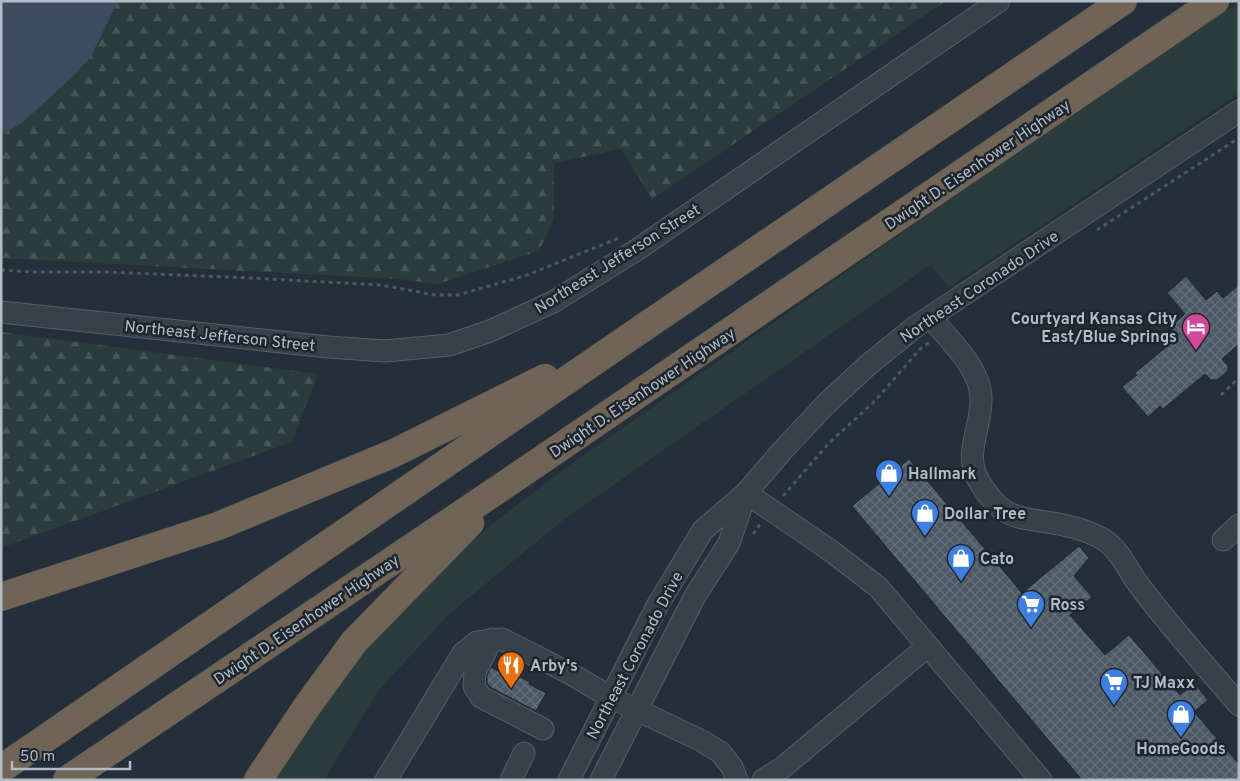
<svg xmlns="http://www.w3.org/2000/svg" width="1240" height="781" font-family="Overpass,sans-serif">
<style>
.green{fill:#2a3d3c}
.forest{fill:url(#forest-firs)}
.water{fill:#3c4d61}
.building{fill:url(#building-cross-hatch);stroke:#1f2730}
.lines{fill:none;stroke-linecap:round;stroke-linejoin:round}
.minor-casing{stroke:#565e67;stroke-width:23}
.highway-casing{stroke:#434b54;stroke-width:29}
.path{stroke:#485a5b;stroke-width:3;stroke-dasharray:4 4;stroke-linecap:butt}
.minor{stroke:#38404a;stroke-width:21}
.highway{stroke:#6f6456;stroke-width:28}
.labels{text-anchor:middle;stroke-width:5;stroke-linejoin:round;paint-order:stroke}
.street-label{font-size:16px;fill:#b3bbc5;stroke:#1d252e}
.poi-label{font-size:16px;font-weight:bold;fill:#b3bbc5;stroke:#1d252e;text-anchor:start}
</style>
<defs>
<pattern id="forest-firs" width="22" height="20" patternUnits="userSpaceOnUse" patternTransform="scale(1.25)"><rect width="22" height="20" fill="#2a3d3c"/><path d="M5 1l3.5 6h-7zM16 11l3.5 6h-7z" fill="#465757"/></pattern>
<pattern id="building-cross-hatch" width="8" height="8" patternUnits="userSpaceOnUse" patternTransform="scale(1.25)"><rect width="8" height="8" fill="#4d5965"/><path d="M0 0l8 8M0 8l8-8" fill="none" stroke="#646f7a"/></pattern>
</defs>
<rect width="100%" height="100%" fill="#252f39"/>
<path class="green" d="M1239 2V93L949 287 930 265 563 520 448 615 378 691 324 780H271L371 641 420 588 497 520 571 464 991 171Z"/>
<g class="forest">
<path d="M118 1H946L652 199 621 149 554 163V219L539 251 437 284 400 279 1 258V135L22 123 89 58Z"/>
<path d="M1 332 318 374 292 442 1 548Z"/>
</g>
<path class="water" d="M1 1H118L90 58 72 77 22 123 1 135Z"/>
<g class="building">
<path d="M1186 276 1206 300 1217 291 1223 298 1239 285V344L1222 359 1228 366V371L1217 380H1211L1205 374 1163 409 1160 406 1148 417 1122 387 1137 375 1135 373 1178 337 1170 327 1185 314 1167 293Z"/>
<path d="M909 459 1022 593 1079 546 1089 558 1074 576 1092 597 1070 615 1105 655 1129 635 1180 695 1194 683 1208 700 1194 712 1239 764V780H1082L852 506Z"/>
<path d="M491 667 498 671 500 667 530 682 529 684 546 693 536 711 490 687 487 683V675Z"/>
</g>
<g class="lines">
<g class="minor-casing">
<g id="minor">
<path d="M1 312 328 347 385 351 449 345 490 331 553 302 638 249 999 1"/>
<path d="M930 317C948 338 981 369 981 398 982 428 962 455 980 483 985 491 994 503 1002 509 1019 522 1046 520 1067 526 1078 528 1089 532 1099 537 1120 547 1128 572 1142 589 1172 629 1206 666 1239 705"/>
<path d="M746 493 831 551 878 587 1041 780"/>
<path d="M1223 540 1239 525"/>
<path d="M492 639 475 672 474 686 481 697 543 729"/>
<path d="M386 780 463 653 477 642 502 639 571 674 610 697 702 741 720 752 732 767 737 780"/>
<path d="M511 780 524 753"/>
<path d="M569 780 657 606 703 530 746 493 782 451 827 403 868 365 915 327 1239 111"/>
<path d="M601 780 695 596 729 543 746 493"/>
<path d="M763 780 782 768 928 646"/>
</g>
</g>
<g class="highway-casing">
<g id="highway">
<path d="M1 597 218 526 392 454 545 378"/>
<path d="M1 769 634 334 1123 1"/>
<path d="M67 780 509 482 1215 1"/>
<path d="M258 780 308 705 354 642 470 523"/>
</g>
</g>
<g class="path">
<path d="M1097 230 1239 138"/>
<path d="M1 270 33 272H106L250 278 381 285 435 295H458L527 275 619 238"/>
<path d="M1221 395 1239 378"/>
<path d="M783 496 829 443 875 401 920 349 930 342"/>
<path d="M753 534 761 523"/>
</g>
<use href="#minor" class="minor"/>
<use href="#highway" class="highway"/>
</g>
<defs>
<g id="hotel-pin" transform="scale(1.4375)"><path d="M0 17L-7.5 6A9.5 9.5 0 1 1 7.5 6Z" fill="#d1479c" stroke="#1d252e"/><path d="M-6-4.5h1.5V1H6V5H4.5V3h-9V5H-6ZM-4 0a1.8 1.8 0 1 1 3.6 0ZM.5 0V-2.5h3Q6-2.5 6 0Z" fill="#fff"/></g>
<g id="shop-pin" transform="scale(1.4375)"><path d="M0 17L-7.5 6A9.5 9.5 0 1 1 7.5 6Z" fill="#3f7fe0" stroke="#1d252e"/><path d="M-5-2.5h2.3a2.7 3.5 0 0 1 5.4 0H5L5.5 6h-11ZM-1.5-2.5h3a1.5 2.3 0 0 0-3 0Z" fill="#fff"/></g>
<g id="supermarket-pin" transform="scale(1.4375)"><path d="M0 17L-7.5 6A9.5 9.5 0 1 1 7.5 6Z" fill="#3f7fe0" stroke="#1d252e"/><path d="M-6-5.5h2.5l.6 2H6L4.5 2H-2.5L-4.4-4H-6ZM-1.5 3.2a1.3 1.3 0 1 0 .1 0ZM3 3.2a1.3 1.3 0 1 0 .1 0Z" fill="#fff"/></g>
<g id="restaurant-pin" transform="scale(1.4375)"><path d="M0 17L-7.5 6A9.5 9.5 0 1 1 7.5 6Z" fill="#e8710a" stroke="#1d252e"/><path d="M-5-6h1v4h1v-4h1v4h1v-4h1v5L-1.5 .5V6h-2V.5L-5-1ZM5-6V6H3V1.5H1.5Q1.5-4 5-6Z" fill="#fff"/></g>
</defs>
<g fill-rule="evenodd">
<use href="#hotel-pin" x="1196" y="327"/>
<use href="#shop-pin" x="889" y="473"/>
<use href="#shop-pin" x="925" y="513"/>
<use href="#shop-pin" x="961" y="558"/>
<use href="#supermarket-pin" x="1031" y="604"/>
<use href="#restaurant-pin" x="511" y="665"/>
<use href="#supermarket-pin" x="1114" y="682"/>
<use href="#shop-pin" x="1181" y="714"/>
</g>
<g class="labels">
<g class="street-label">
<text transform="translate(977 164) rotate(-34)" y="6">Dwight D. Eisenhower Highway</text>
<text transform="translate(617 258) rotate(-32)" y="6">Northeast Jefferson Street</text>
<text transform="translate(979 286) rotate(-34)" y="6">Northeast Coronado Drive</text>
<text transform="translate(220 335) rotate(6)" y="6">Northeast Jefferson Street</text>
<text transform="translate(642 392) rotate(-34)" y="6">Dwight D. Eisenhower Highway</text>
<text transform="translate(306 619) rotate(-34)" y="6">Dwight D. Eisenhower Highway</text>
<text transform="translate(634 655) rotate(-62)" y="6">Northeast Coronado Drive</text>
</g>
<g class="poi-label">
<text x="1177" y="324" text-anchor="end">Courtyard Kansas City<tspan x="1177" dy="18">East/Blue Springs</tspan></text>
<text x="908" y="479">Hallmark</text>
<text x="944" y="519">Dollar Tree</text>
<text x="980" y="564">Cato</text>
<text x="1050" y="610">Ross</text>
<text x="530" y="671">Arby's</text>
<text x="1133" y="688">TJ Maxx</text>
<text x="1181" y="754" text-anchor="middle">HomeGoods</text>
</g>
</g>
<rect width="1240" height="781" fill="none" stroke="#b3bbc5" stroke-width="5"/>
<path d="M12 761v8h118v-8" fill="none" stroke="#b3bbc5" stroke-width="2.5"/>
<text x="20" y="761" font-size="15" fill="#b3bbc5" stroke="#1d252e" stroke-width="4" paint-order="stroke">50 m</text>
</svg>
